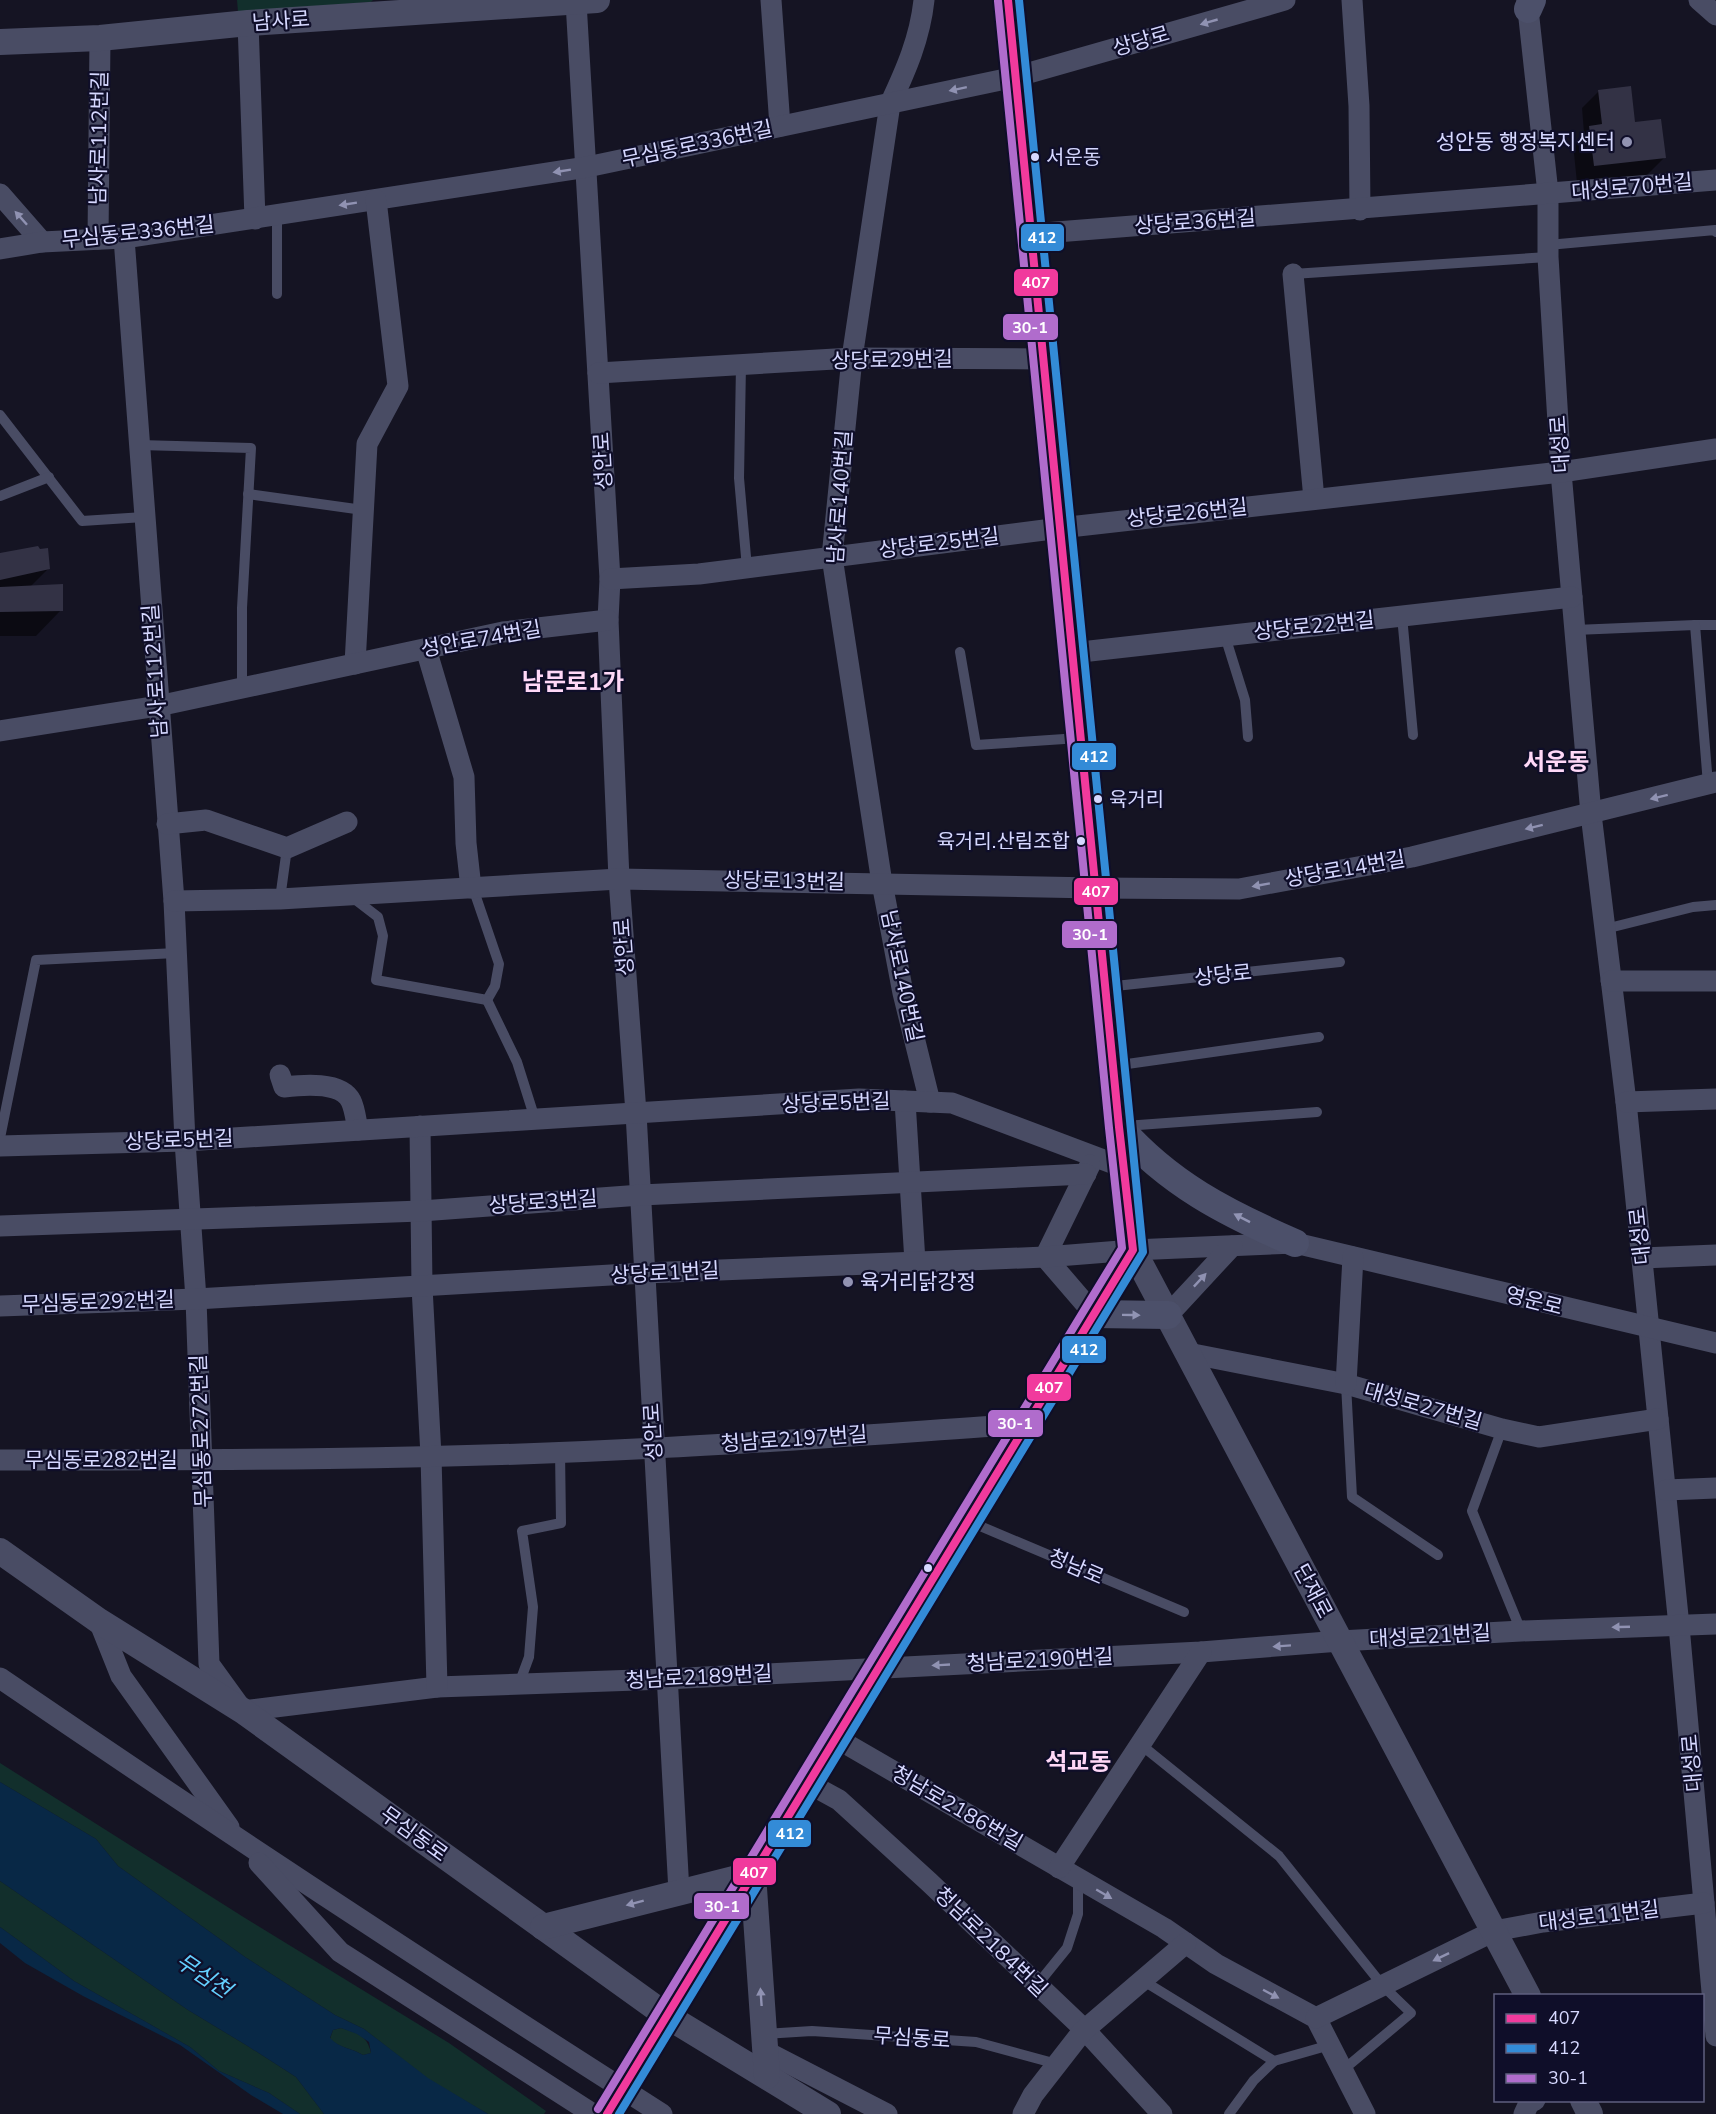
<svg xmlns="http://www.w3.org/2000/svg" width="1716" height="2114" font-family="'Nunito Sans','Noto Sans KR',sans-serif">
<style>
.green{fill:#122f2c}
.water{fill:#082846;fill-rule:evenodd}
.shadow{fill:#0007}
.building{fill:#333245}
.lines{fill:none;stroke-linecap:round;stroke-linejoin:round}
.service{stroke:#494c64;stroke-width:10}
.minor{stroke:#494c64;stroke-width:21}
.tertiary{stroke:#494c64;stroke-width:26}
.secondary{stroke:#4c506a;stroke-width:28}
.secondary-bridge{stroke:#4c506a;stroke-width:28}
.bus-1-casing{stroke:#0f0e29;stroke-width:12}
.bus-2-casing{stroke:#0f0e29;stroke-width:12}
.bus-3-casing{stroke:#0f0e29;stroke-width:12}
.bus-1{stroke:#f13a9d;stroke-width:8}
.bus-2{stroke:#338bd7;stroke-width:8}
.bus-3{stroke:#b06ccc;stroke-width:8}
.oneway{fill:#9092b2}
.oneway2{fill:#9194b4}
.poi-dot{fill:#9293b2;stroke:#0f0e29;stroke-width:2}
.bus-dot{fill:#d6d8ff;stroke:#0f0e29;stroke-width:2}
.labels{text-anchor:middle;stroke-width:4.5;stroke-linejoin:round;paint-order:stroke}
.bus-label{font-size:20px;fill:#d6d8ff;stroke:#0f0e29;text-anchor:start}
.street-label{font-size:21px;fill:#d6d8ff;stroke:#0f0e29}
.poi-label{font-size:21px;fill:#d6d8ff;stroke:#0f0e29;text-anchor:end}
.water-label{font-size:22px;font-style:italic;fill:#64d0ff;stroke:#0f0e29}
.quarter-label{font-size:24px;font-weight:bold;fill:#ffd8f7;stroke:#0f0e29}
.line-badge{stroke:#0f0e29;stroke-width:2}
.badge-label{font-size:16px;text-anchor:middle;font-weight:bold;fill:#fff}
</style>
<rect width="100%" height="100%" fill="#151423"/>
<g class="green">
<path d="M237 0H373L371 2 238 12Z"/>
<path d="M0 1763 245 1918 449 2043 546 2111 544 2114H488L428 2079 364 2029 335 2015 245 1957 118 1866 96 1839 0 1782Z"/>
<path d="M0 1881 188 2010 246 2045 296 2077 324 2114H300L269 2093 219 2071 190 2047 74 1981 0 1927Z"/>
<path d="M341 2028C357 2033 367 2035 371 2053L363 2055C352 2048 339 2048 330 2039L333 2030Z"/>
</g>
<g class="water">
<path d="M0 1782 96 1839 118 1866 245 1957 335 2015 364 2029 428 2078 488 2114H324L296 2077 246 2045 188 2010 0 1881ZM341 2028 357 2034 369 2042 371 2053 363 2055C352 2048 339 2048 330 2038L333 2030Z"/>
<path d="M0 1927 74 1981 190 2047 219 2071 269 2093 300 2114H283L251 2095 180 2045 83 1996 25 1963 0 1943Z"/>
</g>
<g class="shadow">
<path d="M1599 91 1664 158 1647 175 1577 183 1573 144 1584 133 1582 108Z"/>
<path d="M0 555 48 569 30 587 61 610 36 636H0Z"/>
</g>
<g class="building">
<path d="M1631 86 1635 122 1661 119 1666 158 1594 166 1589 126 1602 124 1598 90Z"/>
<path d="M38 546 40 549 48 548 50 569 0 580V553Z"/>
<path d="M63 584V611L0 612V587Z"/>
</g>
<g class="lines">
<g class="service">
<path d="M277 215V294"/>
<path d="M1548 245 1715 230 1716 232"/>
<path d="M1293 274 1548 257"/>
<path d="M741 365 739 478 747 568"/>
<path d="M0 415 82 521 144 517"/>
<path d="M139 445 251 448 242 608V688"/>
<path d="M248 494 363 510"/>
<path d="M0 496 49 477"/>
<path d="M1402 616 1413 735"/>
<path d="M1695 625H1716"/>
<path d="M1575 630 1695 625 1708 784"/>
<path d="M1225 636 1245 700 1248 737"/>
<path d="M960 652 976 745 1079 738"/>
<path d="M352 897 378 917 383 936 376 980 487 1000 495 986 499 964 473 888"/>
<path d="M280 899 287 848"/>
<path d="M1605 929 1693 907 1716 905"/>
<path d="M1106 987 1340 962"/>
<path d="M487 1000 517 1062 535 1119"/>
<path d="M1113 1066 1319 1037"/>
<path d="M1125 1126 1317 1112"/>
<path d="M0 1138 36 960 176 953"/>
<path d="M1346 1384 1352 1497 1438 1555"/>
<path d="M1502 1429 1472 1511 1521 1631"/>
<path d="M968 1521 1184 1612"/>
<path d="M519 1684 529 1657 533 1607 522 1531 561 1523 560 1451"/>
<path d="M1140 1744 1279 1856 1383 1986 1411 2013 1343 2070"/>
<path d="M1142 1980 1274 2061 1330 2045"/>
<path d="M1037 1985 1067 1948 1078 1914V1878"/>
<path d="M764 2034 812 2031 976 2042 1057 2064"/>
<path d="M1229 2114 1254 2080 1274 2061"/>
</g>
<g class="minor">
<path d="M771 0 780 126"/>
<path d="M924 0C920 38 906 70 890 104L852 358 832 557 882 883 903 993 930 1102"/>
<path d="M1352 0 1359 106 1360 210"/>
<path d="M1527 0 1548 193V257L1561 472 1591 814 1626 1102 1679 1626 1716 2036"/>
<path d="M1699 0 1716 15"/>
<path d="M576 2 610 579 608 620 619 879 636 1113 679 1892"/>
<path d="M248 23 255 219"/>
<path d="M0 194 42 242"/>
<path d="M1031 234 1716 180"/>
<path d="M124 238 174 901 185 1141 196 1299 209 1664 243 1711 437 1687 666 1679 1201 1652 1340 1641 1521 1631 1716 1624"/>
<path d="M98 239 100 38"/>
<path d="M0 249 42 242 124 238 587 167 1015 77 1285 0"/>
<path d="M1293 274 1314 499"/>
<path d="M598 373 852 358 1043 359"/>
<path d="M610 579 699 574 1060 528 1561 472 1716 449"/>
<path d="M426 649 464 777 466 843 471 888"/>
<path d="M1072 653 1572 597"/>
<path d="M355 664 367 444 398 386 376 200"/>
<path d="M0 731 158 706 503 632 608 620"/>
<path d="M167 824 206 820 287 848 347 822"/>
<path d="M174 901 280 899 619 879 1095 888 1239 889 1412 857 1716 782"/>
<path d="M1611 981H1716"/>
<path d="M280 1075 284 1087C302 1085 341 1081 351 1101 355 1109 356 1121 358 1130"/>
<path d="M905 1101 915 1262"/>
<path d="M1626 1102 1716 1099"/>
<path d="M420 1126 422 1287 431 1456 437 1687"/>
<path d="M0 1146 185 1141 859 1099 952 1103 1125 1168"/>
<path d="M1090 1165 1045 1257 1094 1314"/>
<path d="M0 1226 421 1211 641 1195 1086 1174"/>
<path d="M1642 1258 1716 1255"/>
<path d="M0 1306 196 1299 645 1273 1045 1257 1133 1250 1295 1243 1716 1343"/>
<path d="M1168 1315 1232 1246"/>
<path d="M1188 1353 1346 1384 1502 1429 1539 1437 1658 1419"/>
<path d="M1346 1384 1353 1257"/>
<path d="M0 1460C219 1460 438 1460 656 1448 780 1442 904 1432 1027 1424"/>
<path d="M1666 1490 1716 1488"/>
<path d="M99 1621 121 1676 229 1827"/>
<path d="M0 1678C218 1827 439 1972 662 2114"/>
<path d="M836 1738 1164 1928 1216 1964 1316 2018 1365 2114"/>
<path d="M808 1783 839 1800 929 1882 1084 2029 1162 2114"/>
<path d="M259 1863 340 1952 593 2114"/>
<path d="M1059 1868 1201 1652"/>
<path d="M1316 2018 1494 1931 1543 1922 1704 1903"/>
<path d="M765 2051 887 2114"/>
<path d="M1023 2114 1033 2095 1082 2032 1186 1943"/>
<path d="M1524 2114 1529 2103 1535 2100"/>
</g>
<g class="tertiary">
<path d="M0 42 100 38 248 23 597 0"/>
<path d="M1133 1250 1528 1996"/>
<path d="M0 1551 99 1621 243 1711 667 2016 828 2114"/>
<path d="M543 1927 753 1874 767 2076"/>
<path d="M1583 2100 1590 2114"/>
</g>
<g class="secondary">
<path d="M1528 9 1532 0"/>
<path d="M1119 1127C1169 1184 1226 1213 1295 1243"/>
<path d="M1094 1314 1168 1315"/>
<path d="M645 2051 1133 1250 1119 1127 1008 0"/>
</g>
<path class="secondary-bridge" d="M607 2114 645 2051"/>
<g class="bus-1-casing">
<path id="bus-1" d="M607 2114 1133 1250 1119 1127 1008 0"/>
</g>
<g class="bus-2-casing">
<path id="bus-2" d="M619 2114 1143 1252 1019 0"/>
</g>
<g class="bus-3-casing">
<path id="bus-3" d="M598 2109 1122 1248 1109 1128 998 1"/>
</g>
<use href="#bus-1" class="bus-1"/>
<use href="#bus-2" class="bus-2"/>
<use href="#bus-3" class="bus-3"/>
</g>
<defs><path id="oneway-solid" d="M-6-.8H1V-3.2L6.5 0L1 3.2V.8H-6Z" transform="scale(1.5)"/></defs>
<g class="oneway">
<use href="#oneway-solid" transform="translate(1209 22) rotate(164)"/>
<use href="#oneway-solid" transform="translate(958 89) rotate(168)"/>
<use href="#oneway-solid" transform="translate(562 171) rotate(171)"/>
<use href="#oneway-solid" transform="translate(348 204) rotate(171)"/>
<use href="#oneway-solid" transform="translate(21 218) rotate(-132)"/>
<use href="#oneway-solid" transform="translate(1659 797) rotate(166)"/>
<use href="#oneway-solid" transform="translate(1534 827) rotate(166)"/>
<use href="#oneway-solid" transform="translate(1261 885) rotate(170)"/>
<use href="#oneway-solid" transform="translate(1200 1280) rotate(-47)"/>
<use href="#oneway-solid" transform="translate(1621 1627) rotate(178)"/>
<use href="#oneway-solid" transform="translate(1282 1646) rotate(176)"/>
<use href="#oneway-solid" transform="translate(941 1665) rotate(177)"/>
<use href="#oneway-solid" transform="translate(1104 1894) rotate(30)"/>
<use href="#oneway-solid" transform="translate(635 1903) rotate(165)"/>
<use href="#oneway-solid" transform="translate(1441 1957) rotate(154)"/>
<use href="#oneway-solid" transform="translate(1271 1994) rotate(28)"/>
<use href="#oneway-solid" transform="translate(761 1997) rotate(-94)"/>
</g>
<g class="oneway2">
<use href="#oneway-solid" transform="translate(1242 1218) rotate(-153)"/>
<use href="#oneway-solid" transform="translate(1131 1315) rotate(1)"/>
</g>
<g class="poi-dot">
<circle cx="1627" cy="142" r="6"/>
<circle cx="848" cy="1282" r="6"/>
</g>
<g class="bus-dot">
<circle cx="1035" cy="157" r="5"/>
<circle cx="1098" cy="799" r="5"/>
<circle cx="1081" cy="841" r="5"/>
<circle cx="928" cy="1568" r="5"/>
</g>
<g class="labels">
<g class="bus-label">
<text x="1046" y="164">서운동</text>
<text x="1109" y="806">육거리</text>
<text x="1070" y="848" text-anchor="end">육거리.산림조합</text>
</g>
<g class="street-label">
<text transform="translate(281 21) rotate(-4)" y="7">남사로</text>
<text transform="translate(1141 41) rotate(-16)" y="7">상당로</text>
<text transform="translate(99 138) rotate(-89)" y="7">남사로112번길</text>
<text transform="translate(697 144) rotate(-12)" y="7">무심동로336번길</text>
<text transform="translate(1632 187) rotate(-5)" y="7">대성로70번길</text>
<text transform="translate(1195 222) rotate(-4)" y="7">상당로36번길</text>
<text transform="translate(138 232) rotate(-6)" y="7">무심동로336번길</text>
<text transform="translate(892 360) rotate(-1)" y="7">상당로29번길</text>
<text transform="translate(1560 444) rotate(-94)" y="7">대성로</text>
<text transform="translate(603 461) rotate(-93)" y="7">성안로</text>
<text transform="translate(840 497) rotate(-86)" y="7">남사로140번길</text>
<text transform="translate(1187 513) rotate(-6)" y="7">상당로26번길</text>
<text transform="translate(939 543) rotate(-7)" y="7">상당로25번길</text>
<text transform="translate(1314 626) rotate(-6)" y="7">상당로22번길</text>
<text transform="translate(481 639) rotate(-10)" y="7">성안로74번길</text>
<text transform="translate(155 671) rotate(-94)" y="7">남사로112번길</text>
<text transform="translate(1345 869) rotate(-10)" y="7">상당로14번길</text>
<text transform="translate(784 881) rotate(1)" y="7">상당로13번길</text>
<text transform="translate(624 947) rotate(-94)" y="7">성안로</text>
<text transform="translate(1223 975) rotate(-6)" y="7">상당로</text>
<text transform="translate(902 976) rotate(78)" y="7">남사로140번길</text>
<text transform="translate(836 1103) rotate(-2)" y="7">상당로5번길</text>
<text transform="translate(179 1140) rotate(-2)" y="7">상당로5번길</text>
<text transform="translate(543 1202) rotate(-4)" y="7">상당로3번길</text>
<text transform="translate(1640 1236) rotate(-96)" y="7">대성로</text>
<text transform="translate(665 1273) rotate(-3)" y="7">상당로1번길</text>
<text transform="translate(1534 1301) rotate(14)" y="7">영운로</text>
<text transform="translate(98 1302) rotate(-2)" y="7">무심동로292번길</text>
<text transform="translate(1423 1406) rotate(16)" y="7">대성로27번길</text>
<text transform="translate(201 1431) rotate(-92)" y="7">무심동로272번길</text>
<text transform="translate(653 1432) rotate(-93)" y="7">성안로</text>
<text transform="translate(794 1439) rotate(-4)" y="7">청남로2197번길</text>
<text x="101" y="1467">무심동로282번길</text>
<text transform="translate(1076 1567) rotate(23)" y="7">청남로</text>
<text transform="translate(1313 1591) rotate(62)" y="7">단재로</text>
<text transform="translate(1430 1636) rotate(-3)" y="7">대성로21번길</text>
<text transform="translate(1040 1660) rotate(-3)" y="7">청남로2190번길</text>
<text transform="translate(699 1677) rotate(-3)" y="7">청남로2189번길</text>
<text transform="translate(1692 1763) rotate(-95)" y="7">대성로</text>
<text transform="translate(957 1808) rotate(30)" y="7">청남로2186번길</text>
<text transform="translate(414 1834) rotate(36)" y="7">무심동로</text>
<text transform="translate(1599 1916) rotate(-7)" y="7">대성로11번길</text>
<text transform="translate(991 1942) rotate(44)" y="7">청남로2184번길</text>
<text transform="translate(912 2038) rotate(4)" y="7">무심동로</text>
</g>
<g class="poi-label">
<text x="1615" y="149">성안동 행정복지센터</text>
<text x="860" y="1289" text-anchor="start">육거리닭강정</text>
</g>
<g class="water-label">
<text transform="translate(204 1975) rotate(34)" y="8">무심천</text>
</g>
<g class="quarter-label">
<text x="573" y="690">남문로1가</text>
<text x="1556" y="770">서운동</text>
<text x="1078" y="1770">석교동</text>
</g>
</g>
<g class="line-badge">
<rect x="1020" y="223" width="45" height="29" rx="6" fill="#338bd7"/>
<rect x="1013" y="268" width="46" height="29" rx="6" fill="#f13a9d"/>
<rect x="1002" y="313" width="57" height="28" rx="6" fill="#b06ccc"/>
<rect x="1071" y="742" width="46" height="29" rx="6" fill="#338bd7"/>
<rect x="1073" y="877" width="46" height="29" rx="6" fill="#f13a9d"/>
<rect x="1061" y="920" width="57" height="29" rx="6" fill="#b06ccc"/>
<rect x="1061" y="1335" width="46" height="29" rx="6" fill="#338bd7"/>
<rect x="1026" y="1373" width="46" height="29" rx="6" fill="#f13a9d"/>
<rect x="987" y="1409" width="57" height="29" rx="6" fill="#b06ccc"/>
<rect x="767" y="1819" width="45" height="29" rx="6" fill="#338bd7"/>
<rect x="732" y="1857" width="45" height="29" rx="6" fill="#f13a9d"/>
<rect x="693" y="1892" width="57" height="28" rx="6" fill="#b06ccc"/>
</g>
<g class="badge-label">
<text x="1042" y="243">412</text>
<text x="1036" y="288">407</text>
<text x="1030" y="333">30-1</text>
<text x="1094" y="762">412</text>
<text x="1096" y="897">407</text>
<text x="1090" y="940">30-1</text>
<text x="1084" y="1355">412</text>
<text x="1049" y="1393">407</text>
<text x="1015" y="1429">30-1</text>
<text x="790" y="1839">412</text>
<text x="754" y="1878">407</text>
<text x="722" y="1912">30-1</text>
</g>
<rect x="1494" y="1994" width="210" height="108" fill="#0f0e29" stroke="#5f5f7f" stroke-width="1.5"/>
<rect x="1506" y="2014" width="30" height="9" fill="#f13a9d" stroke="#5f5f7f" stroke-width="1.5"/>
<text x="1548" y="2024" font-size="18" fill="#d6d8ff">407</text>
<rect x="1506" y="2044" width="30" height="9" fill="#338bd7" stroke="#5f5f7f" stroke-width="1.5"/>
<text x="1548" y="2054" font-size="18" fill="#d6d8ff">412</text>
<rect x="1506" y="2074" width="30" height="9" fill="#b06ccc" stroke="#5f5f7f" stroke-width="1.5"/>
<text x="1548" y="2084" font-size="18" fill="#d6d8ff">30-1</text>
</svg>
